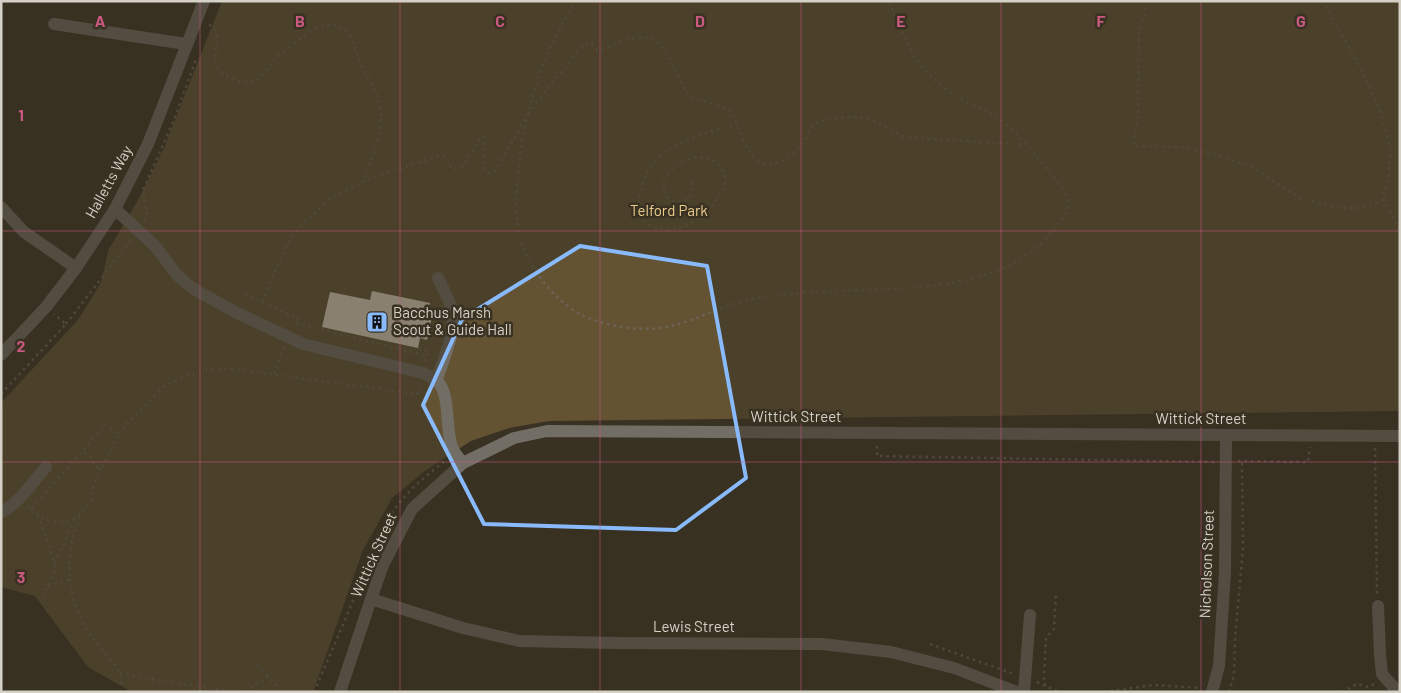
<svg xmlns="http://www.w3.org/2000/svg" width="1401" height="693" font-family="Barlow,sans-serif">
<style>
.green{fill:#635333}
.building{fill:#eae0cc}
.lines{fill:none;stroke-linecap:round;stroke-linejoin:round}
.path{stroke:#6b6456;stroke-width:2.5;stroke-dasharray:2.5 4;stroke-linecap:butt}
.minor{stroke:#726e66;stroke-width:12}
.marked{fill:none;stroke:#88bafc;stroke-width:4;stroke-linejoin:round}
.grid{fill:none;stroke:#c95981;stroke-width:1;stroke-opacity:0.55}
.labels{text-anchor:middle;stroke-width:5;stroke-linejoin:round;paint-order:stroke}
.street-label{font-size:15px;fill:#d6d1c7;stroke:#393122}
.park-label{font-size:15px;fill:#eacb8d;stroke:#393122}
.poi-label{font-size:15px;fill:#d6d1c7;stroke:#393122;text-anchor:start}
.grid-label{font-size:16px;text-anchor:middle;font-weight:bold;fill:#c95981;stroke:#393122;stroke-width:5;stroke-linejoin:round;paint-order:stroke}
</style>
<rect width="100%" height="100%" fill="#393122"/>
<path class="green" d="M222 1H1400V411L549 421 509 428 471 441 426 470 392 498 363 550 313 692H132L88 667 35 596 1 587V403L78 320 101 283 108 251 138 200 164 148Z"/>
<path class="building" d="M372 291 430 303 427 316 432 317 427 340 420 338 418 348 322 327 330 292 370 300Z"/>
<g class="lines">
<g class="path">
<path d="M577 1C542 50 523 115 518 175 516 195 515 213 519 233 526 264 551 298 580 314 601 325 635 331 659 328 684 325 702 315 725 307 742 300 763 297 781 295 858 285 964 300 1030 253 1036 249 1041 243 1047 237 1055 230 1068 216 1068 204 1067 192 1058 183 1051 174 1034 153 1018 131 995 116 986 111 977 108 969 103 952 95 936 82 923 68 907 48 899 24 889 1"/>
<path d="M1148 1 1139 34 1138 114 1133 146 1181 147 1218 155 1252 167 1277 184 1303 199 1342 208H1362L1376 204 1383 199 1389 174 1390 149 1381 112 1360 67 1323 1"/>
<path d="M209 25C210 25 214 28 215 29 219 35 216 42 216 48 212 69 223 78 242 82 260 86 265 71 274 60 278 56 284 52 289 48 296 43 302 36 310 31 315 28 325 25 332 25 338 25 344 28 348 33 354 41 355 49 358 58 367 79 383 97 381 122 379 142 371 161 364 180"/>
<path d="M528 114 554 81 566 67 576 53 585 44 592 43 597 50C605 48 612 45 619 42 656 29 664 45 678 76 682 83 685 93 693 97 705 105 725 102 733 116 736 120 737 125 739 130 743 140 749 156 759 162 771 169 795 156 802 145 809 137 807 126 819 122 832 117 858 115 872 120 882 124 893 133 905 137L1026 145"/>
<path d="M691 182C703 200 659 217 664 179 668 174 672 168 677 165 695 152 725 154 725 182 725 189 719 196 715 202 700 221 674 238 649 225 640 221 638 208 639 199 648 142 692 139 737 124"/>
<path d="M1383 199 1400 232"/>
<path d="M144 221 147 214 143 190 174 120 196 59"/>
<path d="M245 294 298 319 295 324"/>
<path d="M262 302 286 246 299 228 330 199 364 181 441 155C448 155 448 162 451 168L456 169 463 167 479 140 482 136 484 137 485 169 486 172 490 173 496 170 525 119"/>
<path d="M296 323 426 356"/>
<path d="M66 324 131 240"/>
<path d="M418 348 428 350 425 362"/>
<path d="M274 374 284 347"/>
<path d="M1 394 66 324 54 314"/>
<path d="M119 435 125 426 163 387 185 376 208 370 234 369 320 381 370 387 417 395 420 384"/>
<path d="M877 446V456L1215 462"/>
<path d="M1375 448 1377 594"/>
<path d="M1238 461 1308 462 1310 447"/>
<path d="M27 506 31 509 106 424 119 435 101 468C90 466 94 460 89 455 88 454 83 452 82 452"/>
<path d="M31 509C47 523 67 529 83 511 87 507 90 503 92 498 93 494 93 490 94 486 96 480 98 474 101 468"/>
<path d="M38 515 55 563 53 575 43 596"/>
<path d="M55 563 75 519"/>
<path d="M70 579C73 618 92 637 116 666L120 673 122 687"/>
<path d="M48 586 70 579C68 557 71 535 81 515"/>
<path d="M930 644 1014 674"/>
<path d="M257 665 282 692"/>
<path d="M120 673 162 681 236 692"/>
<path d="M1037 682 1059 692"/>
<path d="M1045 686 1044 677 1046 638 1054 629 1056 594"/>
<path d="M245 692 268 676"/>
<path d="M314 692C328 659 343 626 356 593 368 564 376 536 394 510 408 490 427 475 446 460"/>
<path d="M1104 692 1154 685 1201 688"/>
<path d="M1229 692 1234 675 1235 640 1243 548 1242 461"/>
<path d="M1342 692 1357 684 1369 687 1376 683"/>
</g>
<g class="minor">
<path d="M54 24 186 44"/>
<path d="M1 207 24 232 76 268"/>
<path d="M115 209 156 247 176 274 186 283 197 291 237 313 303 344 423 373C427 375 433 378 437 381 451 394 445 429 452 447 454 453 459 458 463 463"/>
<path d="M1 355 46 307 76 268 115 209 148 144 204 1"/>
<path d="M436 381C444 358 457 331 451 307 448 297 442 287 438 278"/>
<path d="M1 512C18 505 34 480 46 467"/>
<path d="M371 599 463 628 519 641 615 643 822 644 891 652 954 668 1017 692"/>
<path d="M1378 606 1380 655 1382 674 1398 692"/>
<path d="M340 692 371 599 383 565 412 509 463 463 514 438 547 431 1400 436"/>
<path d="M1024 692 1030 615"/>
<path d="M1212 692 1219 666 1225 571 1226 436"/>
</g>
</g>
<path d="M0 0H1401V693H0ZM580 246 707 266 746 478 676 530 484 524 423 405 462 319Z" fill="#393122" fill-opacity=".55" fill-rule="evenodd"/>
<path class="marked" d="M580 246 707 266 746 478 676 530 484 524 423 405 462 319Z"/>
<path class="grid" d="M200 1V692M400 1V692M600 1V692M801 1V692M1001 1V692M1201 1V692M1 231H1400M1 462H1400"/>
<defs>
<g id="building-square" transform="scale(1.125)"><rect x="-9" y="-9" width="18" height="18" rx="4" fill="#88bafc" stroke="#393122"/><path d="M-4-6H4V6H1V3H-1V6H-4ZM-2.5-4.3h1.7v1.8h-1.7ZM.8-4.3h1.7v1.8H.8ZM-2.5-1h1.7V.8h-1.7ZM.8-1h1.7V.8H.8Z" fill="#111"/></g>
</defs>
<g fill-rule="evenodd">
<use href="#building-square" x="377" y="322"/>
</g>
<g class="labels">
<g class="street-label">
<text transform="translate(109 182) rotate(-61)" y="5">Halletts Way</text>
<text x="796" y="422">Wittick Street</text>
<text x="1201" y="424">Wittick Street</text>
<text transform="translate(374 555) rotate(-66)" y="5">Wittick Street</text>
<text transform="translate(1207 564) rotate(-88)" y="5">Nicholson Street</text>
<text x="694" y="632">Lewis Street</text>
</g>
<g class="park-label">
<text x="669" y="216">Telford Park</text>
</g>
<g class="poi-label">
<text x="393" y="318">Bacchus Marsh<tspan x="393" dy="17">Scout &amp; Guide Hall</tspan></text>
</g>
</g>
<g class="grid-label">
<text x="100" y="27">A</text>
<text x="300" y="27">B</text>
<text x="500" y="27">C</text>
<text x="700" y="27">D</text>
<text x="901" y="27">E</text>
<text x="1101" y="27">F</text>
<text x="1301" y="27">G</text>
<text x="21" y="121">1</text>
<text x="21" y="352">2</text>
<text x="21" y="583">3</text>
</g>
<rect width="1401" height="693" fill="none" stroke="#d6d1c7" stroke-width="5"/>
</svg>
